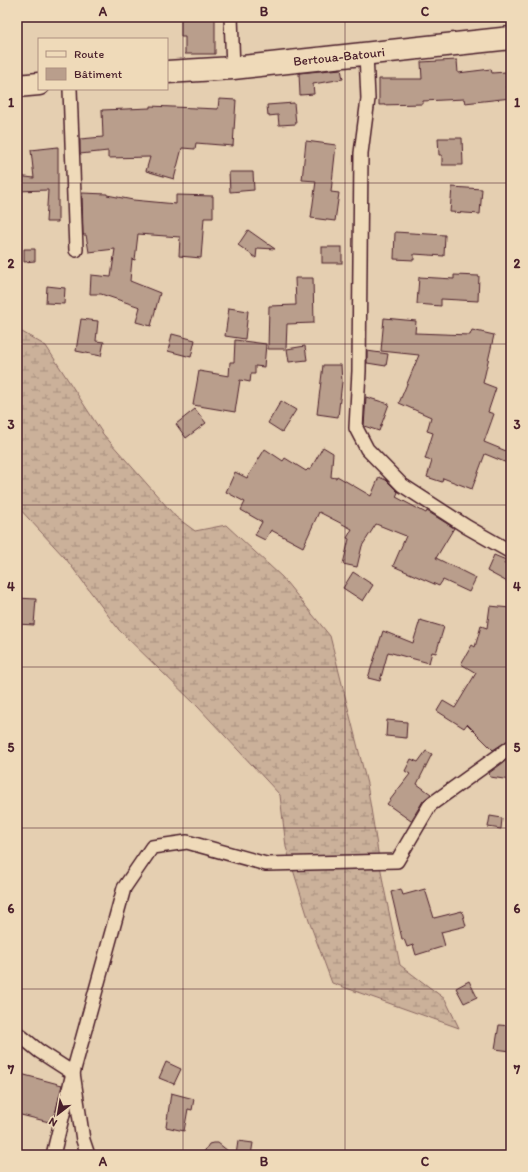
<svg xmlns="http://www.w3.org/2000/svg" width="528" height="1172" font-family="Itim,sans-serif">
<style>
.wetland{fill:url(#wetland-marsh);stroke:#8a6862}
.building{fill:#b99e8c;stroke:#4a1f2b}
.lines{fill:none;stroke-linecap:round;stroke-linejoin:round}
.street-casing{stroke:#4a1f2b;stroke-width:16}
.highway-casing{stroke:#4a1f2b;stroke-width:25}
.street{stroke:#efdab9;stroke-width:13}
.highway{stroke:#efdab9;stroke-width:22}
.grid{fill:none;stroke:#4a1f2b;stroke-width:1;stroke-opacity:0.55}
.labels{text-anchor:middle;stroke-width:4;stroke-linejoin:round;paint-order:stroke}
.street-label{font-size:13px;fill:#4a1f2b;stroke:#efdab9}
.neatline{fill:none;stroke:#4a1f2b;stroke-width:1.5}
.grid-label{font-size:13px;text-anchor:middle;font-weight:bold;fill:#4a1f2b}
</style>
<defs>
<pattern id="wetland-marsh" width="20" height="14" patternUnits="userSpaceOnUse"><rect width="20" height="14" fill="#cbb19a"/><path d="M1 5h8M5 5V1M11 12h8M15 12V8" fill="none" stroke="#a78f7e"/></pattern>
</defs>
<rect width="100%" height="100%" fill="#e5cfb1"/>
<filter id="ink" filterUnits="userSpaceOnUse"><feTurbulence type="fractalNoise" baseFrequency=".025" numOctaves="2"/><feDisplacementMap in="SourceGraphic" scale="8" xChannelSelector="R" yChannelSelector="G"/><feConvolveMatrix kernelMatrix="1 2 1 2 8 2 1 2 1" color-interpolation-filters="sRGB"/></filter>
<g filter="url(#ink)">
<path class="wetland" d="M17 329 46 346 103 434 176 517 195 531 226 525 282 577 330 636 367 784 383 883 400 965 445 999 459 1028 332 983 309 921 286 847 280 795 198 707 119 630 66 559 17 506Z"/>
<g class="building">
<path d="M181 17H215V54H185V37H181Z"/>
<path d="M457 60 458 73 491 69 492 73 506 72 507 88 511 87V98L465 103 464 99 423 101V104L379 105V79H422L421 62Z"/>
<path d="M341 69 343 79 313 84 314 94 300 95 299 73Z"/>
<path d="M219 99 236 100 233 146 196 143 195 149 182 148 174 179 146 171 150 157 108 158V151L80 154V139L103 137 102 110 150 108V106L218 109Z"/>
<path d="M294 103 296 124 279 125 278 115 268 116 267 105Z"/>
<path d="M438 138H462L463 165H442V155H439Z"/>
<path d="M306 141 336 145 331 192 339 193 335 221 311 218 316 181 302 180Z"/>
<path d="M58 147V222H46L48 190 17 191V176L34 178 31 150Z"/>
<path d="M229 172H253L254 190 230 192Z"/>
<path d="M452 187 482 189 480 214 450 212Z"/>
<path d="M82 193 107 194V195L133 200 176 204V195L213 196V218H204L201 258 179 256 180 237 138 234 135 260 132 259 130 281 160 293 151 326 136 322 140 307 101 294H90L91 275 111 277 115 249 89 252 86 235H83Z"/>
<path d="M248 230 275 249 257 248 256 258 238 245Z"/>
<path d="M395 232 445 235 444 256 414 254V260L394 259Z"/>
<rect x="322" y="247" width="20" height="16"/>
<path d="M24 249H35V261L24 262Z"/>
<path d="M454 275 479 276 478 301 441 299V306L417 304 419 277 454 279Z"/>
<path d="M295 278H313L314 323 287 324 286 349H268L269 306 296 305Z"/>
<path d="M47 286 65 288 64 304 46 303Z"/>
<path d="M229 308 248 311 245 339 225 336Z"/>
<path d="M384 318 416 321 415 333 470 335 472 330 494 335 483 383 496 388 488 412 494 414 484 442 511 453 507 463 485 454 472 489 443 478 442 482 427 477 432 461 425 459 433 433 427 431 431 417 399 403 419 355 381 351Z"/>
<path d="M81 319 98 321 96 341 104 342 101 356 76 351Z"/>
<path d="M172 334 195 340 191 357 168 351Z"/>
<path d="M235 340 266 344 264 367 255 366V374H251L250 382 240 380 235 412 193 405 199 371 229 376 230 362H234Z"/>
<path d="M305 346 307 360 289 362 287 349Z"/>
<path d="M367 351 388 354 386 366 367 363Z"/>
<path d="M323 365H341L342 382 338 417 317 414Z"/>
<path d="M366 397 389 404 379 431 364 426Z"/>
<path d="M281 401 296 410 282 432 268 423Z"/>
<path d="M195 409 206 423 186 438 176 424Z"/>
<path d="M323 447 333 453 331 477 336 478 337 476 371 496 379 477 386 480 398 492 396 497 426 513 427 511 454 528 436 558 476 578 469 592 443 580 439 586 393 566 406 536 376 524 362 546 357 567 343 564 349 539 347 538 352 529 319 512 303 547 271 530 265 540 255 535 262 522 241 510 245 502 226 492 235 472 247 478 265 449 283 461 285 458 306 471 308 469 310 470Z"/>
<path d="M494 555 506 560 504 564 511 567V584L487 571Z"/>
<path d="M353 572 373 585 363 601 343 588Z"/>
<path d="M17 598 36 599 34 625 17 624Z"/>
<path d="M490 606 510 608 509 619H511V739L493 750 467 724 464 728 437 711 443 701 455 708 476 673 461 664 472 645 475 647 481 626 487 628Z"/>
<path d="M420 620 444 627 436 653 432 652 429 663 388 652 380 681 368 678 383 631 413 643Z"/>
<path d="M387 720 407 722 406 738 386 736Z"/>
<path d="M426 751 432 754 417 784 431 794 423 801 411 821 387 804 410 774 405 771 411 759 418 762Z"/>
<path d="M511 757V780L490 777 489 773Z"/>
<path d="M490 816 502 818 501 829 488 827Z"/>
<path d="M401 889 403 895 425 889 434 918 462 911 466 926 441 932 445 946 416 955 413 945 407 947 404 939H402L391 892Z"/>
<path d="M469 981 477 997 464 1003 456 988Z"/>
<path d="M499 1025 511 1026V1051L495 1049Z"/>
<path d="M166 1062 181 1069 174 1084 159 1078Z"/>
<path d="M17 1073 62 1085 53 1123 17 1114Z"/>
<path d="M171 1093 194 1099 192 1110 188 1109 184 1131 166 1127Z"/>
<path d="M238 1141 253 1143 251 1155H236Z"/>
<path d="M213 1143H218L233 1155H202L209 1144Z"/>
</g>
<g class="lines">
<g class="street-casing">
<g id="street">
<path d="M231 17 233 68"/>
<path d="M366 53 368 99 361 153 359 371 356 428 367 449 402 485 467 527 511 552"/>
<path d="M70 89 76 250"/>
<path d="M17 1033 39 1051 73 1073 83 1140 88 1155"/>
<path d="M53 1155 73 1073 124 888 152 847 187 842 266 864 397 861 430 805 511 747"/>
</g>
</g>
<g class="highway-casing">
<g id="highway">
<path d="M167 72 233 68 511 38"/>
<path d="M17 86 39 84"/>
</g>
</g>
<use href="#street" class="street"/>
<use href="#highway" class="highway"/>
</g>
</g>
<path class="grid" d="M183 17V1155M345 17V1155M17 183H511M17 344H511M17 505H511M17 667H511M17 828H511M17 989H511"/>
<g class="labels">
<g class="street-label">
<text transform="translate(339 56) rotate(-6)" y="5">Bertoua-Batouri</text>
</g>
</g>
<rect width="528" height="1172" fill="none" stroke="#efdab9" stroke-width="44"/>
<rect x="38" y="38" width="130" height="52" fill="#efdab9" stroke="#ad8f80"/>
<rect x="46" y="51" width="20" height="6" fill="#efdab9" stroke="#ad8f80"/>
<text x="74" y="58" font-size="12" fill="#4a1f2b">Route</text>
<rect x="46" y="68" width="20" height="12" fill="#b99e8c" stroke="#ad8f80"/>
<text x="74" y="78" font-size="12" fill="#4a1f2b">Bâtiment</text>
<g transform="translate(58 1114) rotate(211)" stroke="#efdab9" stroke-width="3" paint-order="stroke">
<path d="M0-3L7 15L0 10L-7 15Z" fill="#4a1f2b"/>
<text y="-6" font-size="11" font-weight="bold" text-anchor="middle" fill="#4a1f2b">N</text>
</g>
<rect x="22" y="22" width="484" height="1128" class="neatline"/>
<g class="grid-label">
<text x="103" y="16">A</text>
<text x="264" y="16">B</text>
<text x="425" y="16">C</text>
<text x="11" y="107">1</text>
<text x="517" y="107">1</text>
<text x="11" y="268">2</text>
<text x="517" y="268">2</text>
<text x="11" y="429">3</text>
<text x="517" y="429">3</text>
<text x="11" y="591">4</text>
<text x="517" y="591">4</text>
<text x="11" y="752">5</text>
<text x="517" y="752">5</text>
<text x="11" y="913">6</text>
<text x="517" y="913">6</text>
<text x="11" y="1074">7</text>
<text x="517" y="1074">7</text>
<text x="103" y="1166">A</text>
<text x="264" y="1166">B</text>
<text x="425" y="1166">C</text>
</g>
</svg>
